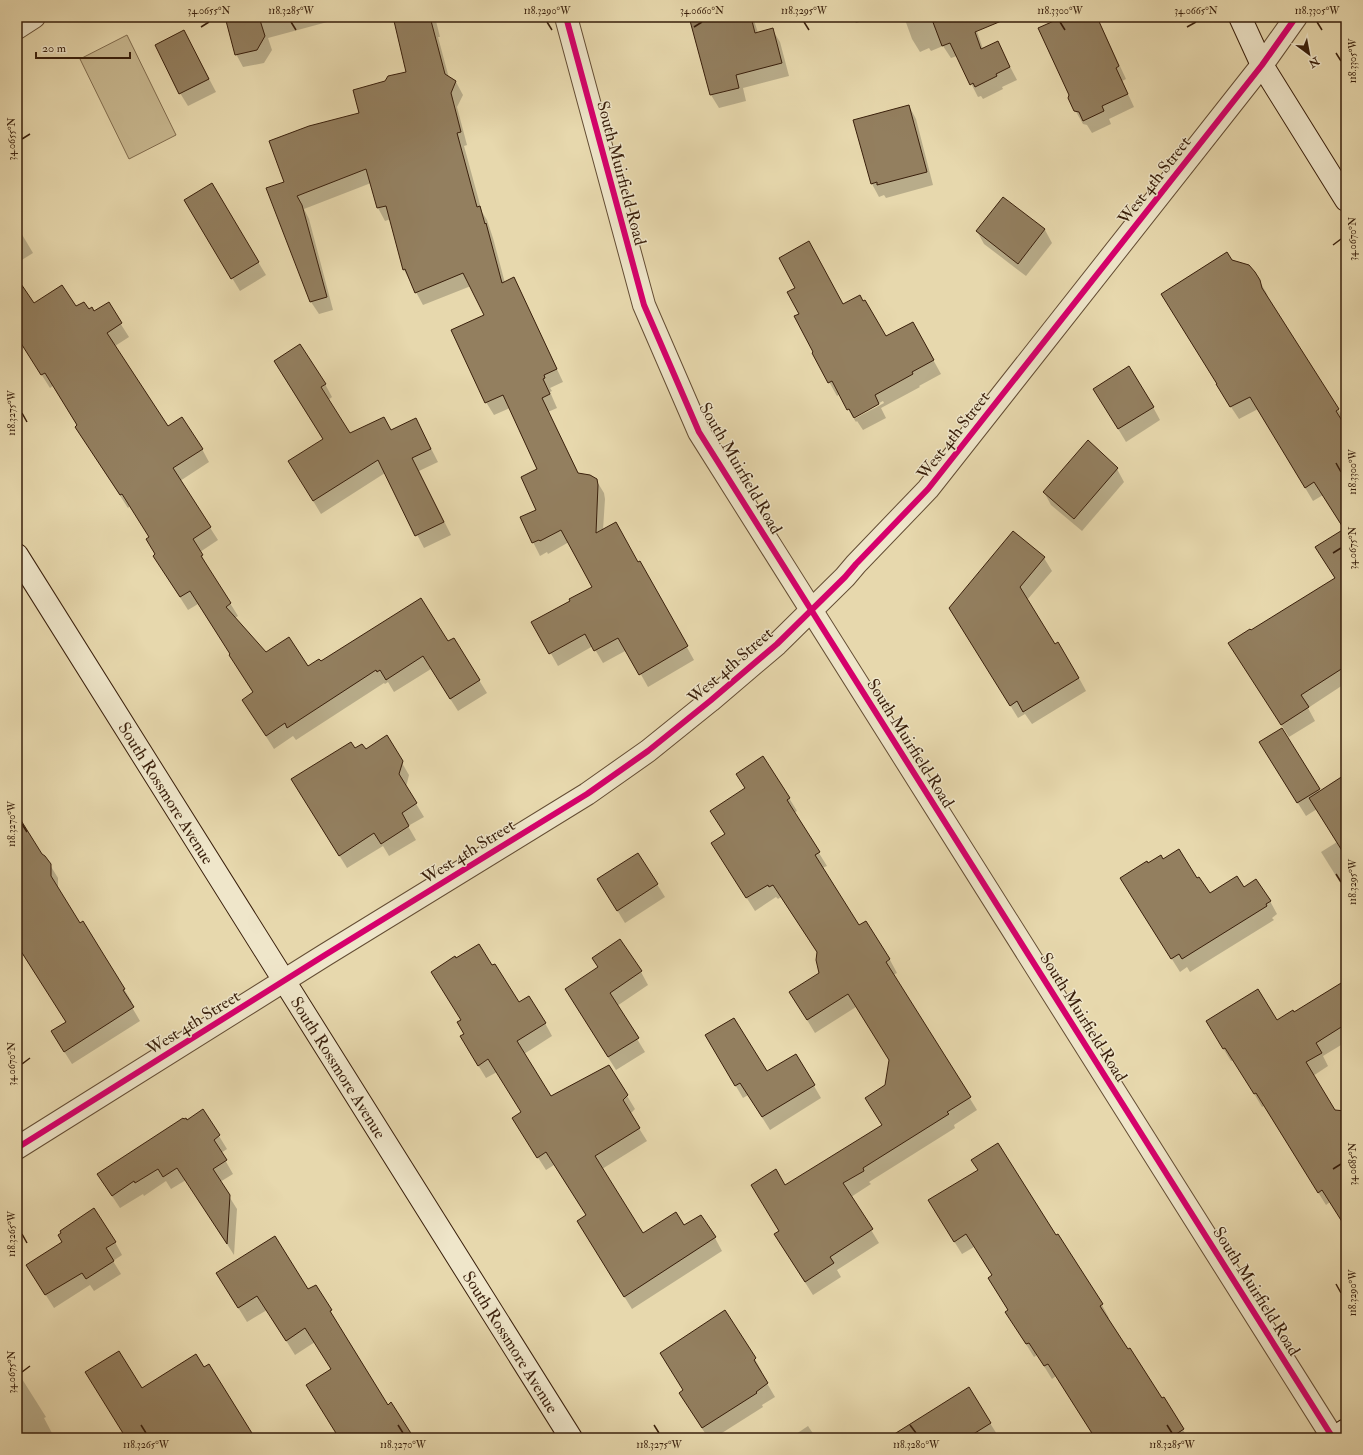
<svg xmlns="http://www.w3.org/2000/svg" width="1363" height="1455" font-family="'IM FELL Double Pica',serif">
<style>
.green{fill:#c9b991;stroke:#816c4e}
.shadow{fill:#0003}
.building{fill:#937f5f;stroke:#391f0b}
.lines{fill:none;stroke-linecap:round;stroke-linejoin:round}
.street-casing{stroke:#644d34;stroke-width:24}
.secondary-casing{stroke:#391f0b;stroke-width:24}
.street{stroke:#efe6ca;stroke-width:22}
.secondary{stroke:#efe6ca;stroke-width:22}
.cycleway-casing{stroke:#efe6ca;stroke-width:8}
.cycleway{stroke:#d6006c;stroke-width:6}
.ticks{fill:none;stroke:#391f0b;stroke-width:1.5}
.labels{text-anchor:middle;stroke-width:3;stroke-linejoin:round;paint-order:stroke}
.street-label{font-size:17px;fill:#391f0b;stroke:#efe6ca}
.neatline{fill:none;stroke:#391f0b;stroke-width:1.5}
.ticks-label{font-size:10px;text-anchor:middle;fill:#391f0b}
</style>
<rect width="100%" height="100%" fill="#e7d8ad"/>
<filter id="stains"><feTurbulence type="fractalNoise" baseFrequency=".005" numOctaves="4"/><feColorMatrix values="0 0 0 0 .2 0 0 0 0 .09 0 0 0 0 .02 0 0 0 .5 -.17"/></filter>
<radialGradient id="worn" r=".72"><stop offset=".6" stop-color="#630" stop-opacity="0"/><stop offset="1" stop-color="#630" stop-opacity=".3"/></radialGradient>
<path class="green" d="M127 35 176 135 129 159 80 59Z"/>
<g class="shadow">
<path d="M226 17H346L268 38 272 50 264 63 243 67 236 54Z"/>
<path d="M394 17H435L440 37H438L449 78 456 82 463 95 457 107 467 145 464 146 482 212 487 220 493 238 505 283 513 279 521 292 563 382 550 388 552 391 550 392 557 408 548 412 579 474 596 480 604 493 605 499 603 530 638 563 647 575 694 660 648 687 627 650 603 663 593 646 558 666 533 622 571 601 593 587 569 542 548 554 547 552 540 556 521 518 538 510V469L510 408 494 415 486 402 485 315 471 286 423 305 404 270 391 219 385 221 378 208 371 183 304 209 309 219 333 310 319 314 311 302 285 182 361 114 386 82 407 72Z"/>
<path d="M690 17H753L758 33 772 29 780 42 789 76 743 88 746 101 719 108 711 95Z"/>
<path d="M852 17H878L856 23Z"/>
<path d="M904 17H972L983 49 997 42 1017 80 1002 87 1003 89 983 99 981 96 978 97 957 56 951 58 943 46 931 51 929 48 920 52 912 39Z"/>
<path d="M1063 17H1097L1126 79 1122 81 1134 107 1109 119 1111 124 1092 133 1087 125 1083 124 1075 110 1070 95Z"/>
<path d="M184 31 216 92 188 106 180 93Z"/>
<path d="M909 106 916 119 933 185 886 198 884 195 879 197 872 184 854 121Z"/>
<path d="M17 169 20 175 17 177Z"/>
<path d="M211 184 266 275 240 291 193 214Z"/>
<path d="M17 187 21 194 17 197Z"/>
<path d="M1003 198 1045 230 1052 243 1026 276 984 244 977 231Z"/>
<path d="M17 200 22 208 17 211Z"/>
<path d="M17 226 33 253 17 263Z"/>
<path d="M1231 260 1254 272 1267 294 1268 300 1346 421V683L1308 708 1315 721 1289 737 1237 656 1251 631 1336 579 1345 530 1323 495 1313 501 1258 409 1239 419 1225 398Z"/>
<path d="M17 280 33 304 76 308 94 313 108 304 129 337 115 346 168 427 202 449 209 462 180 481 218 540 200 552 209 569 238 616 235 618 266 653 308 667 320 663 448 643 479 680 487 693 458 711 431 669 394 692 388 682 385 684 384 683 296 740 293 736 274 749 243 700 253 693 237 668 230 655H231L198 604 188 610 162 569 150 538 130 506 128 508 84 440 78 426 53 386 50 388 17 336Z"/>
<path d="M843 305 886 338 920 336 941 374 919 386 920 387 881 408 886 418 863 430 857 421 856 422 854 419 884 403 883 401 853 417V418L840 394 837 396 813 353Z"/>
<path d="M282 374 325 384 332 397 328 400 349 435 391 431 416 419 438 462 419 471 451 535 424 548 385 473 321 514 297 474 323 440Z"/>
<path d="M1102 402 1153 407 1160 420 1126 442Z"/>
<path d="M1117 469 1124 482 1082 531 1051 505 1044 492Z"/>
<path d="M1013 532 1044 558 1052 571 1027 600 1055 645 1079 678 1086 691 1032 724 1025 714 1018 718 958 621Z"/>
<path d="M1281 730 1320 792 1346 776V892L1321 852 1337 842 1317 809 1306 816 1268 756Z"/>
<path d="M387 737 409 775 406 787 424 817 408 826 416 840 389 856 383 846 347 868 300 792 354 750H365Z"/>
<path d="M763 758 789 798 797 811 794 813 827 866 822 868 859 926 865 922 890 960 897 973 893 975 977 1110 954 1125 955 1128 869 1182 871 1184 851 1197 879 1243 837 1270 841 1277 813 1295 775 1235 780 1231 785 1186 883 1125 890 1061 856 1007 815 1033 798 1005 820 974 818 954 781 897 778 899 776 897 755 911 720 856 725 835 711 811 746 789Z"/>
<path d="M17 816 42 855 50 865 58 878V889L80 924 98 947 132 1002 130 1004 140 1021 72 1064 60 1045 67 1023 17 945Z"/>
<path d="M638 854 665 897 625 923 606 892Z"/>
<path d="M1163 860 1197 879 1209 895 1243 888 1270 901 1277 914 1272 918 1274 920 1190 972 1187 967 1180 972 1129 891 1148 864Z"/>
<path d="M492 966 519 1003 545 1023 552 1036 524 1054 551 1097 609 1066 635 1109 630 1114 647 1141 602 1169 643 1234 684 1227 715 1238 722 1251 632 1309 585 1234 587 1216 554 1165 546 1170 521 1131 522 1113 497 1072 486 1078 468 1049 462 1020Z"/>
<path d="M641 972 648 985 617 1006 645 1052 616 1070 566 990Z"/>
<path d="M1346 983V1042L1323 1056 1328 1066 1313 1076 1334 1111 1346 1112V1227L1330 1202 1326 1205 1264 1106 1262 1107 1234 1060 1231 1061 1215 1035 1277 1021 1294 1013Z"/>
<path d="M706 1036 766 1073 796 1055 821 1098 770 1130 748 1095 743 1098Z"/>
<path d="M203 1110 227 1149 221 1153 233 1174 220 1182 237 1209 234 1255 186 1180 171 1189 166 1181 144 1196 143 1194 120 1208 106 1187 187 1121Z"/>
<path d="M937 1214 1056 1236 1102 1305 1109 1318 1108 1319 1162 1400 1164 1399 1188 1438H1095L1056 1376 1052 1379 1037 1355 1034 1357 1014 1325 993 1276 974 1247 962 1254Z"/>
<path d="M63 1233 115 1242 122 1255 113 1261 121 1274 94 1291 90 1285 54 1308 35 1278 63 1243Z"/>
<path d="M315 1286 387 1406 414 1438H340L332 1370 315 1342 295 1355 267 1310 247 1322 226 1288 308 1290Z"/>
<path d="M755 1359 762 1372 761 1373 775 1397 762 1405 763 1407 714 1438H708L688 1406Z"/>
<path d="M17 1371 46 1417 44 1418 53 1435 49 1438H17Z"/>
<path d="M990 1423 998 1436 995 1438H903Z"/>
<path d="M808 1426 816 1438H790Z"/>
<path d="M259 1436 273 1438H256Z"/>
</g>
<g class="building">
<path d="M225 17H259L265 36 257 50 235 55Z"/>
<path d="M410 17H430L445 74 456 81 451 93 461 132 457 133 477 207 480 206 485 224 486 223 502 283 514 277 557 369 544 375 545 378 543 379 550 394 542 398 578 473 590 475 597 479 598 485 596 533 616 522 638 562 640 561 688 646 639 675 618 638 594 651 585 634 549 654 531 622 570 601 569 599 592 587 561 530 540 541 539 540 532 543 520 517 536 510 521 477 537 469 503 395 485 403 451 330 484 315 463 273 415 293 405 269 403 270 386 206 377 208 366 169 297 196 302 205 327 297 310 302 266 188 284 182 269 141 309 126 359 113 353 90 385 81 388 76 406 72 394 21Z"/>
<path d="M689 17H751L755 33 773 28 782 63 736 75 739 88 710 95Z"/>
<path d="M931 17H1011L975 32 981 49 998 41 1010 67 996 74 997 76 975 87 973 83 970 85 950 43 942 46Z"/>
<path d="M1063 17H1097L1119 66 1116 68 1128 94 1102 106 1104 111 1083 121 1079 112 1074 111 1068 98 1069 95 1038 28Z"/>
<path d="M184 30 209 79 179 94 155 45Z"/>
<path d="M909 105 927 172 877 185V182L871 184 853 120Z"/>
<path d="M212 183 259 262 231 279 184 200Z"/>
<path d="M1003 197 1045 229 1018 264 976 231Z"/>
<path d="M809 241 843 304 860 295 863 301 865 300 886 336 913 322 934 360 912 372 913 374 875 395 879 404 854 418 849 409 847 410 832 381 828 383 812 353 813 352 794 316 799 314 787 292 795 288 779 258Z"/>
<path d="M1227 252 1232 260 1249 265 1255 272 1260 280 1262 288 1339 409 1336 411 1346 427V666L1301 695 1309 707 1281 725 1228 643 1250 629 1251 630 1335 578 1315 547 1344 529 1314 482 1305 488 1250 397 1230 407 1216 384H1217L1161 294Z"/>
<path d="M17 278 34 303 62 285 76 306 84 302 89 309 92 307 94 311 109 302 122 323 107 333 168 426 182 417 203 449 173 468 211 527 193 539 203 555 201 556 231 603 226 607 266 652 289 637 308 666 319 659 321 661 421 598 448 641 454 638 480 680 450 699 423 656 386 680 380 670 377 672 376 670 287 728 285 723 266 736 242 700 253 692 229 655 230 654 190 591 180 597 153 556 155 554 146 539 149 537 122 494 120 495 75 427 77 425 45 373 41 375 17 337Z"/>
<path d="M300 344 326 384 321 387 350 433 384 417 391 430 416 418 431 449 412 458 444 522 415 536 378 460 313 501 288 461 323 439 274 361Z"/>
<path d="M1129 366 1154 407 1118 429 1093 389Z"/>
<path d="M1088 440 1118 468 1074 519 1043 492Z"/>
<path d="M1013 531 1045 557 1020 587 1055 644 1058 642 1079 678 1023 712 1017 701 1010 706 949 608Z"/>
<path d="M1282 728 1320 789 1297 803 1259 742Z"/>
<path d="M387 735 403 761 399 774 417 803 402 813 409 826 381 844 374 833 339 856 291 779 351 742 355 748 362 744 366 749Z"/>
<path d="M763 756 790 798 787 800 820 852 815 855 859 925 866 921 890 959 886 962 971 1097 947 1112 949 1114 863 1168 864 1171 843 1183 873 1229 830 1257 834 1263 805 1282 774 1234 779 1231 751 1185 776 1169 785 1185 882 1125 865 1098 885 1085 889 1060 848 994 807 1020 789 992 819 973 816 960 817 952 773 885 769 887 768 885 746 898 711 843 725 834 710 811 745 788 736 774Z"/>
<path d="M1346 774V857L1309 798Z"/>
<path d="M17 814 42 854 45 856 51 864V876L80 923 83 921 99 947 125 989 123 990 134 1007 64 1052 51 1031 66 1022 17 945Z"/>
<path d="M1179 849 1197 878 1199 877 1210 893 1237 876 1244 887 1256 879 1271 901 1266 904 1267 906 1182 959 1179 954 1171 959 1120 878 1147 861 1148 863 1161 855 1163 859Z"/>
<path d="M638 853 658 884 617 911 597 879Z"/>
<path d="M620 939 642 971 610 993 639 1038 608 1057 565 989 598 967 592 958Z"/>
<path d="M479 944 492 965 495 964 519 1002 529 996 546 1023 517 1041 551 1096 609 1065 628 1095 623 1100 640 1128 595 1156 643 1233 676 1212 684 1225 701 1215 716 1237 624 1297 577 1221 586 1215 546 1152 537 1158 512 1118 521 1112 488 1059 478 1066 460 1036 464 1034 457 1022 461 1020 431 972 455 956 456 958Z"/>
<path d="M1346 980V1024L1316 1043 1322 1053 1306 1062 1335 1110 1346 1111V1228L1322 1190 1318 1193 1256 1093 1254 1094 1225 1048 1223 1049 1206 1021 1258 989 1277 1020 1293 1010 1294 1012Z"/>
<path d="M734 1018 767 1071 796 1054 815 1085 762 1117 740 1083 735 1086 705 1035Z"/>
<path d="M203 1109 220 1135 214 1140 227 1160 213 1169 230 1195 227 1244 177 1168 163 1177 158 1169 135 1183 134 1181 112 1196 97 1174 183 1118 184 1119 186 1118 187 1120Z"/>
<path d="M998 1143 1056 1235 1058 1234 1103 1304 1100 1306 1128 1349 1130 1348 1162 1398 1164 1397 1184 1429 1170 1438H1095L1048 1364 1044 1366 1029 1343 1026 1344 1005 1312 1008 1310 988 1278 992 1275 966 1234 954 1242 928 1200 978 1170 971 1160Z"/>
<path d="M94 1208 116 1242 106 1248 114 1261 86 1279 82 1273 45 1295 26 1265 62 1242 58 1235 61 1233 60 1231Z"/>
<path d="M275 1236 308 1289 316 1285 332 1310 330 1311 388 1405 391 1402 414 1438H339L306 1385 331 1369 305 1328 286 1341 257 1296 238 1308 216 1273Z"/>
<path d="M725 1310 756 1358 754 1360 768 1383 756 1392 757 1393 702 1428 679 1393 683 1390 660 1353Z"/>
<path d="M119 1351 142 1388 196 1354 204 1367 209 1364 255 1438H126L85 1372Z"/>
<path d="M969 1387 991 1423 967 1438H888Z"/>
</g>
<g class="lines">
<g class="street-casing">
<g id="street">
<path d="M566 17 644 305 699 432 1333 1438"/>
<path d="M17 28 34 17"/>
<path d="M17 1148 325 955 587 794 648 751 710 701 777 644 845 577 856 564 928 489 1262 65 1296 17"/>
</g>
</g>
<g class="secondary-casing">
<g id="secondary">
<path d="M1240 17 1262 65 1346 200"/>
<path id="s1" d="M17 555 571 1438"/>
<path d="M1333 1438 1346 1430"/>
</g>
</g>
<use href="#street" class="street"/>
<use href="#secondary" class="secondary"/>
<g class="cycleway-casing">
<g id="cycleway">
<path d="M566 17 644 305 699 432 1333 1438"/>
<path d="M17 1148 325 955 587 794 648 751 710 701 777 644 845 577 856 564 928 489 1262 65 1296 17"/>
</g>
</g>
<use href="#cycleway" class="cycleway"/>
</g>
<path class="ticks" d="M291 22 296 30M547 22 552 30M804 22 809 30M1060 22 1065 30M1317 22 1322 30M201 27 209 22M694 27 702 22M1187 27 1196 22M1336 53 1341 61M22 139 30 134M1333 245 1341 239M22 413 27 422M1336 463 1341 472M1333 553 1341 548M22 824 27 832M1336 874 1341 882M22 1064 30 1058M1333 1169 1341 1164M22 1234 27 1243M1336 1284 1341 1293M22 1372 30 1366M141 1425 146 1433M398 1425 403 1433M654 1425 659 1433M910 1425 916 1433M1167 1425 1172 1433"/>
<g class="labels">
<g class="street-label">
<text transform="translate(622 173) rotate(75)" y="6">South Muirfield Road</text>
<text transform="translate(1154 180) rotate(-52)" y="6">West 4th Street</text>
<text transform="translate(953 435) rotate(-52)" y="6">West 4th Street</text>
<text transform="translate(741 468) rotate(60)" y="6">South Muirfield Road</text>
<text transform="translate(730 665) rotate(-41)" y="6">West 4th Street</text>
<text transform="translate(911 743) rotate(58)" y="6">South Muirfield Road</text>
<text dy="6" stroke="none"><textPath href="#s1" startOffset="281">South Rossmore Avenue</textPath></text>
<text transform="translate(468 851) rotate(-32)" y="6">West 4th Street</text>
<text transform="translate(1084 1017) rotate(58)" y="6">South Muirfield Road</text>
<text transform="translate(193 1022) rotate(-32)" y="6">West 4th Street</text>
<text dy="6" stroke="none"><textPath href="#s1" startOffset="605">South Rossmore Avenue</textPath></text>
<text transform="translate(1257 1291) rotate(58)" y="6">South Muirfield Road</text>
<text dy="6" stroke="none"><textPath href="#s1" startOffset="929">South Rossmore Avenue</textPath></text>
</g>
</g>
<rect width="1363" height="1455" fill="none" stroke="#e7d8ad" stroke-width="44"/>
<g transform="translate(1309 54) rotate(148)" stroke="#efe6ca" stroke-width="3" paint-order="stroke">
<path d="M0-3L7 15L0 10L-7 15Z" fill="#391f0b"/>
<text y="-6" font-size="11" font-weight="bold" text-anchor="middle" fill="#391f0b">N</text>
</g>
<path d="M36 52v6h94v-6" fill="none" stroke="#391f0b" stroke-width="2"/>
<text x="42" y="52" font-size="12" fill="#391f0b" stroke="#efe6ca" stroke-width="3" paint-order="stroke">20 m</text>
<rect x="22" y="22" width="1319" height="1411" class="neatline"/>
<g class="ticks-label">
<text x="209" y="14">34.0655°N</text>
<text x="291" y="14">118.3285°W</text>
<text x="547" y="14">118.3290°W</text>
<text x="702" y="14">34.0660°N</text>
<text x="804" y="14">118.3295°W</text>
<text x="1060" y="14">118.3300°W</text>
<text x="1196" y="14">34.0665°N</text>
<text x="1317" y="14">118.3305°W</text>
<text transform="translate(1352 61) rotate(-90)" y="4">118.3305°W</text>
<text transform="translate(11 139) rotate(-90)" y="4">34.0655°N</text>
<text transform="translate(1352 239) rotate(-90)" y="4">34.0670°N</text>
<text transform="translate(11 413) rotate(-90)" y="4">118.3275°W</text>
<text transform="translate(1352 472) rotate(-90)" y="4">118.3300°W</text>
<text transform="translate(1352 548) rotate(-90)" y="4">34.0675°N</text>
<text transform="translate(11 824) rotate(-90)" y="4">118.3270°W</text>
<text transform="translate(1352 882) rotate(-90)" y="4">118.3295°W</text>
<text transform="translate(11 1064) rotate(-90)" y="4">34.0670°N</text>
<text transform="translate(1352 1164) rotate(-90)" y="4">34.0685°N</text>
<text transform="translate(11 1234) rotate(-90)" y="4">118.3265°W</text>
<text transform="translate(1352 1293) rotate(-90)" y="4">118.3290°W</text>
<text transform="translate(11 1372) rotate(-90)" y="4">34.0675°N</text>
<text x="146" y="1448">118.3265°W</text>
<text x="403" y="1448">118.3270°W</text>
<text x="659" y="1448">118.3275°W</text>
<text x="916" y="1448">118.3280°W</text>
<text x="1172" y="1448">118.3285°W</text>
</g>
<rect width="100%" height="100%" filter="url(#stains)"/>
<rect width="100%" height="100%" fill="url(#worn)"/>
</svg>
